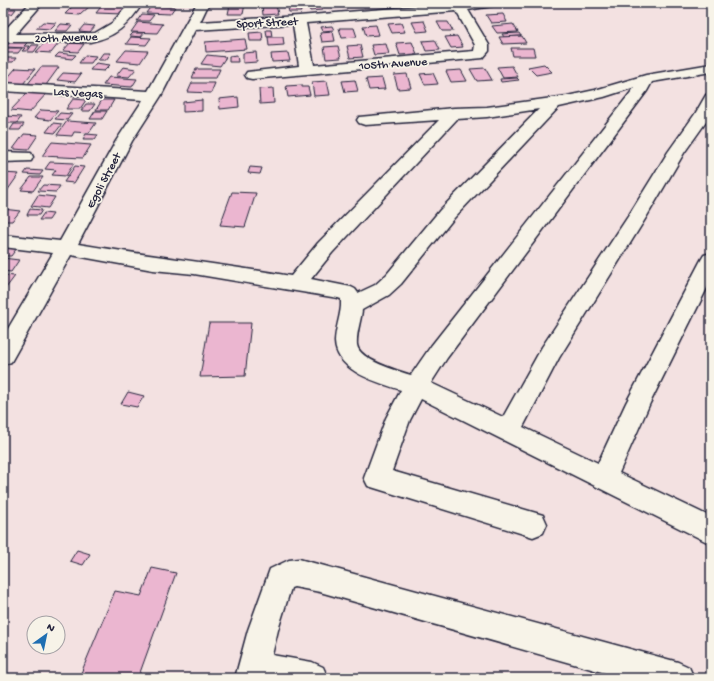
<svg xmlns="http://www.w3.org/2000/svg" width="714" height="681" font-family="'Gochi Hand',sans-serif">
<style>
.building{fill:#ebb6d0;stroke:#22223b}
.lines{fill:none;stroke-linecap:round;stroke-linejoin:round}
.minor-casing{stroke:#22223b;stroke-width:3}
.minor{fill:#f7f3e8;fill-rule:evenodd}
.labels{text-anchor:middle;stroke-width:3.5;stroke-linejoin:round;paint-order:stroke}
.far-street-label{font-size:12px;fill:#22223b;stroke:#f7f3e8}
</style>
<rect width="100%" height="100%" fill="#f3e1e1"/>
<filter id="ink" filterUnits="userSpaceOnUse"><feTurbulence type="fractalNoise" baseFrequency=".025" numOctaves="2"/><feDisplacementMap in="SourceGraphic" scale="8" xChannelSelector="R" yChannelSelector="G"/><feConvolveMatrix kernelMatrix="1 2 1 2 8 2 1 2 1" color-interpolation-filters="sRGB"/></filter>
<g filter="url(#ink)">
<g class="building">
<path d="M104 3H112L129 4 122 14 96 13Z"/>
<path d="M287 3H299L301 12H289Z"/>
<path d="M308 3H321L323 10 310 11Z"/>
<path d="M331 3H346L347 7 333 8Z"/>
<path d="M355 3H368L369 5 355 6Z"/>
<path d="M75 4 91 5 80 15 65 14Z"/>
<path d="M245 4 243 14H228L230 5Z"/>
<path d="M152 5 175 7 170 14 146 13Z"/>
<path d="M262 5H276L278 14 263 15Z"/>
<path d="M10 9H16L12 14H6Z"/>
<path d="M142 14 154 15 149 21H137Z"/>
<path d="M503 14 507 22 491 23 486 15Z"/>
<path d="M424 21 428 31 417 32 412 22Z"/>
<path d="M43 22 56 23 50 29 36 28Z"/>
<path d="M138 22 163 24 157 33 131 32Z"/>
<path d="M437 22H448L453 31H442Z"/>
<path d="M401 23 405 32 392 33 388 24Z"/>
<path d="M61 24 72 25 67 31H55Z"/>
<path d="M513 24 518 32 497 33 492 26Z"/>
<path d="M84 25 95 26 90 32 79 31Z"/>
<path d="M376 25 379 35 366 36 363 26Z"/>
<path d="M332 26 334 30 323 31 321 27Z"/>
<path d="M339 28H354L357 37 342 38Z"/>
<path d="M266 30H271L272 37H267Z"/>
<path d="M262 32 263 41H250L249 33Z"/>
<path d="M333 32 335 41 322 42 320 33Z"/>
<path d="M133 33H144L141 37 130 36Z"/>
<path d="M519 33 521 36 504 37 502 34Z"/>
<path d="M457 36 463 47 451 48 445 37Z"/>
<path d="M522 36 526 43 503 44 499 37Z"/>
<path d="M131 37 151 38 146 45 126 44Z"/>
<path d="M268 37H283L284 45 269 46Z"/>
<path d="M245 39 247 49 206 52 205 42Z"/>
<path d="M435 40 440 50 426 51 422 41Z"/>
<path d="M11 41 28 42 24 46H30L26 51H22L25 48 6 47Z"/>
<path d="M45 42 59 43 51 53 36 52Z"/>
<path d="M412 42 417 54 400 55 396 43Z"/>
<path d="M70 43 84 44 78 52 63 51Z"/>
<path d="M386 44 389 54 374 55 371 45Z"/>
<path d="M32 45H39L34 52H27Z"/>
<path d="M360 45 363 57 350 58 347 46Z"/>
<path d="M338 46 341 58 326 59 324 47Z"/>
<path d="M7 48H22L18 53H3Z"/>
<path d="M511 48H533L535 56H513Z"/>
<path d="M126 50 148 51 140 63 117 61Z"/>
<path d="M256 52 257 62 243 63V53Z"/>
<path d="M59 53 76 55 72 59 55 57Z"/>
<path d="M103 53H111L106 60H98Z"/>
<path d="M288 53 290 61 272 62 271 54Z"/>
<path d="M85 55 96 56 91 63H79Z"/>
<path d="M207 55 226 57 220 66 201 64Z"/>
<path d="M237 55 238 62H229V56Z"/>
<path d="M6 58H16L13 62H3Z"/>
<path d="M96 63 110 65 104 71 90 70Z"/>
<path d="M544 64 552 72 536 75 528 67Z"/>
<path d="M512 66 518 77 503 78 497 67Z"/>
<path d="M41 67H59L46 85H27Z"/>
<path d="M123 67 136 69 129 77 116 76Z"/>
<path d="M16 68 35 69 23 84 3 83Z"/>
<path d="M485 68 492 80 477 81 470 69Z"/>
<path d="M196 69H220L216 78H192Z"/>
<path d="M461 70 467 81 451 82 446 71Z"/>
<path d="M63 73 81 74 75 82 57 80Z"/>
<path d="M433 73 438 84 425 85 420 74Z"/>
<path d="M407 74 411 88 398 89 394 75Z"/>
<path d="M109 77 137 79 132 87 103 85Z"/>
<path d="M382 78 385 89 369 90 366 79Z"/>
<path d="M517 78 519 80 501 82 500 79Z"/>
<path d="M355 80 358 91 345 92 342 81Z"/>
<path d="M327 81 330 95 314 96 312 82Z"/>
<path d="M192 83H215L211 93 188 92Z"/>
<path d="M302 85V87H308L310 95 288 97 286 86Z"/>
<path d="M273 88 274 103 260 104 259 89Z"/>
<path d="M28 92 47 93 30 112 11 110Z"/>
<path d="M238 97 239 107 220 109 219 99Z"/>
<path d="M73 99 86 100 80 109H66Z"/>
<path d="M102 100H114L108 110H96Z"/>
<path d="M202 100V111L183 112V102Z"/>
<path d="M86 104H95L90 111H81Z"/>
<path d="M41 110 58 111 50 120 34 118Z"/>
<path d="M95 111H107L102 119H90Z"/>
<path d="M60 113 72 114 67 120 55 119Z"/>
<path d="M5 116 21 117 17 123H3Z"/>
<path d="M67 121 96 123 89 133 74 132 72 136 57 135Z"/>
<path d="M53 123 62 124 55 133 46 132Z"/>
<path d="M14 124H24L20 130H10Z"/>
<path d="M24 134 38 135 28 150 13 149Z"/>
<path d="M86 134 98 135 95 139H83Z"/>
<path d="M52 142 91 145 83 158 42 156Z"/>
<path d="M50 162 74 163 66 176 52 175 56 170 45 169Z"/>
<path d="M75 166 84 167 74 183 64 182Z"/>
<path d="M250 167 262 168 260 174 248 173Z"/>
<path d="M27 170 43 171 40 175 24 174Z"/>
<path d="M3 173 19 174 7 191H3Z"/>
<path d="M31 177H43L33 191 21 190Z"/>
<path d="M43 185 60 186 56 192 38 191Z"/>
<path d="M232 192 256 193 245 227 220 225Z"/>
<path d="M38 195 55 197 48 208 31 206Z"/>
<path d="M3 209 20 211 12 221H3Z"/>
<path d="M30 209 42 210 39 215H27Z"/>
<path d="M44 213 53 214 49 220H39Z"/>
<path d="M8 247 17 248 11 256H3Z"/>
<path d="M3 258 19 260 11 272 3 271Z"/>
<path d="M3 275 15 276 3 292Z"/>
<path d="M209 323H251L245 376 200 377Z"/>
<path d="M128 392 144 396 137 407 121 404Z"/>
<path d="M77 550 90 554 83 565 70 561Z"/>
<path d="M152 568 176 573 138 678H79L115 591 141 596Z"/>
</g>
<g class="lines">
<g class="minor-casing">
<g id="minor">
<path d="M30 3H43L16 34 95 33 112 23 130 3H143C128 25 116 37 90 42H9L3 44V32Z"/>
<path d="M197 3H209L200 22 299 16 456 3H494L492 6 468 10 489 45V51L483 58 252 79 247 78 245 75 247 72 299 66 293 24 195 30 161 96 132 141 78 244C149 256 220 264 291 276L318 243 439 120 365 125 359 123 357 120 359 117 454 108 487 107 567 96 595 90 646 75 711 64V72L652 82 647 91 447 358 431 383 503 417 542 347 629 215 668 152 695 114 706 95 711 93V115L684 153 647 216 559 358 523 427 598 463 626 403 701 260 704 255 711 253V280L650 403 619 473 711 517V544L421 399 410 420 392 471 543 515 547 524 543 533 533 537 368 486 364 478 386 418 401 390C380 383 336 372 335 342 335 330 340 318 341 306V299L338 298 194 274 153 270 71 255 11 362 3 365V337L53 253 3 247V235L60 241 116 141 143 100 3 91V83L148 91ZM456 11 475 45 474 51 314 65 306 23ZM635 87 431 346 411 375C398 371 359 360 357 345 356 333 361 321 362 310L389 295 401 284 454 218 559 107 604 97ZM539 109 440 210 387 274 375 285 358 293 355 289 351 287 311 279 332 253 457 119 487 117Z"/>
<path d="M3 152 31 153 33 157 31 161 3 162Z"/>
<path d="M299 559 678 662 689 667 694 678H623L320 592 294 587 291 588 278 630 272 655 312 662 323 667 328 678H235L248 630 270 569 289 560Z"/>
</g>
</g>
<use href="#minor" class="minor"/>
</g>
</g>
<g class="labels">
<g class="far-street-label">
<text transform="translate(267 22) rotate(-3)" y="4">Sport Street</text>
<text transform="translate(66 37) rotate(-2)" y="4">20th Avenue</text>
<text transform="translate(393 63) rotate(-4)" y="4">105th Avenue</text>
<text transform="translate(78 92) rotate(3)" y="4">Las Vegas</text>
<text transform="translate(103 180) rotate(-62)" y="4">Egoli Street</text>
</g>
</g>
<rect width="714" height="681" fill="none" stroke="#f7f3e8" stroke-width="16"/>
<rect x="8" y="8" width="698" height="665" fill="none" stroke="#22223b" stroke-width="1.5" filter="url(#ink)"/>
<g transform="translate(46 635) rotate(33)"><circle r="19" fill="#f7f3e8" stroke="#a29fa3"/>
<path d="M0-3L7 15L0 10L-7 15Z" fill="#1f6fb2"/>
<text y="-6" font-size="11" font-weight="bold" text-anchor="middle" fill="#22223b">N</text>
</g>
</svg>
